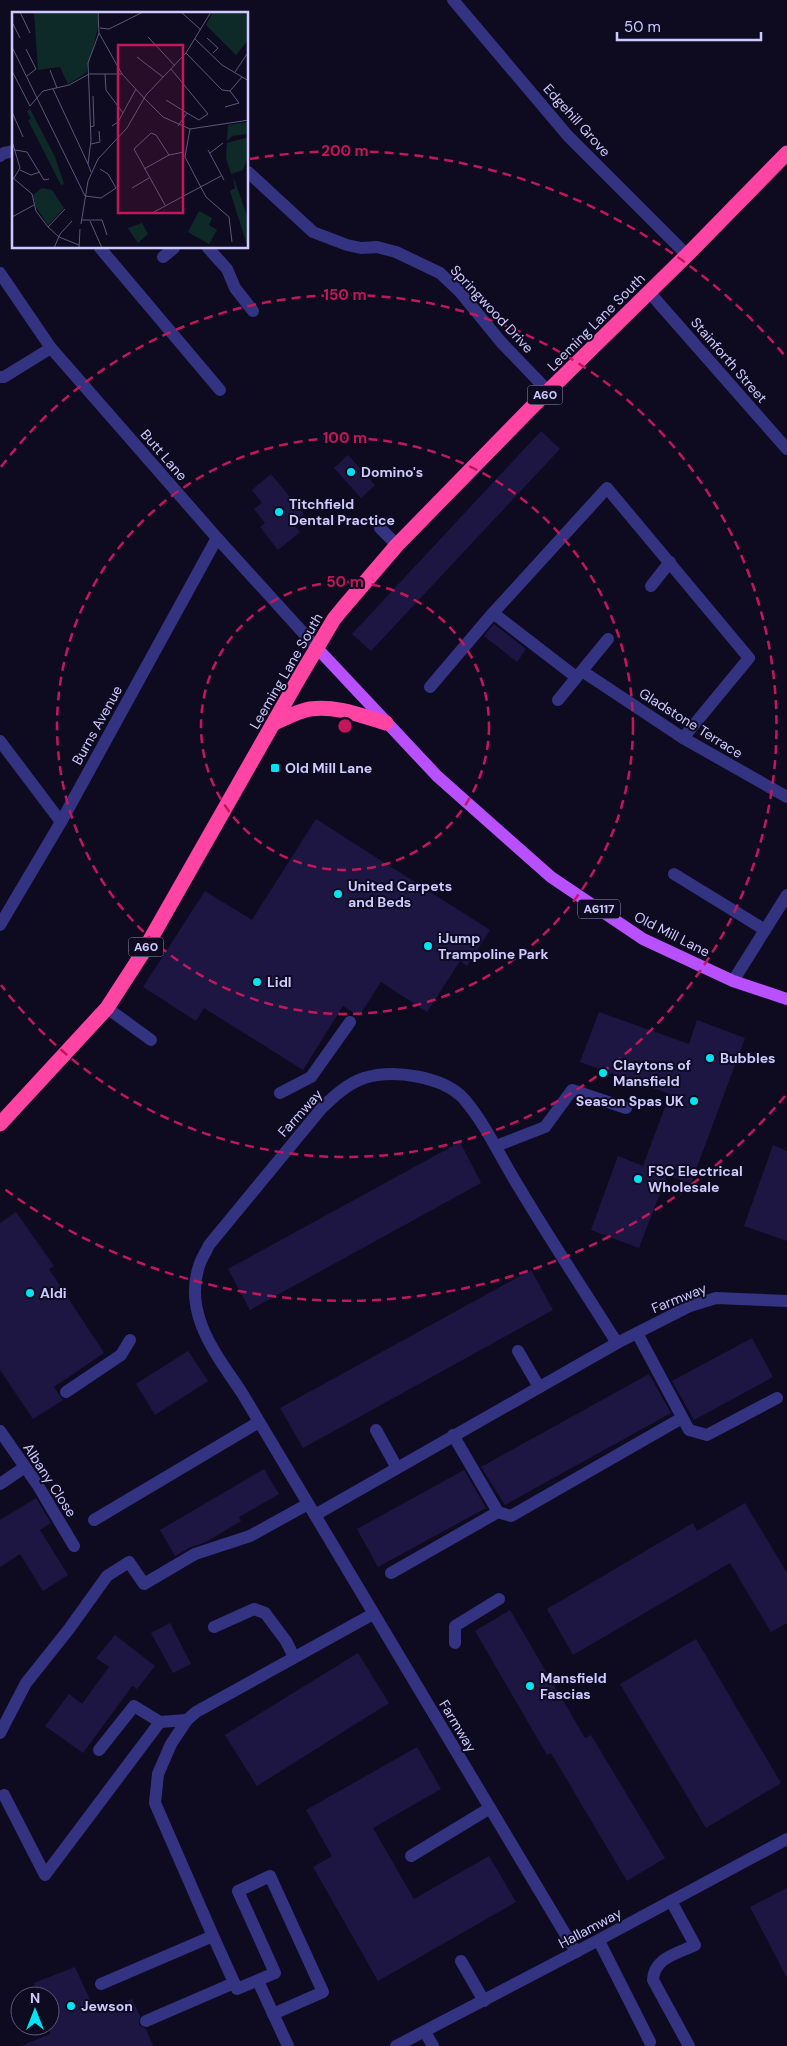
<svg xmlns="http://www.w3.org/2000/svg" width="787" height="2046" font-family="'DM Sans',sans-serif">
<style>
.building{fill:#1d1642}
.lines{fill:none;stroke-linecap:round;stroke-linejoin:round}
.minor{stroke:#333382;stroke-width:12}
.major{stroke:#b850ff;stroke-width:12}
.highway{stroke:#ff44a4;stroke-width:15}
.ring{fill:none;stroke:#c2185b;stroke-width:2.5;stroke-dasharray:9 6}
.poi-dot{fill:#00e4f4;stroke:#0e0b20;stroke-width:2}
.labels{text-anchor:middle;stroke-width:4;stroke-linejoin:round;paint-order:stroke}
.shield{fill:#0e0b20;stroke:#9490bc;stroke-width:1}
.shield-label{font-size:12px;font-weight:bold;fill:#cec9ff}
.street-label{font-size:14px;fill:#cec9ff;stroke:#0e0b20}
.poi-label{font-size:14px;font-weight:bold;fill:#cec9ff;stroke:#0e0b20;text-anchor:start}
.inset-road{fill:none;stroke:#5b5779;stroke-width:1}
.view{fill:#c2185b;fill-opacity:0.15;stroke:#c2185b;stroke-width:2.5}
.inset-edge{fill:none;stroke:#cec9ff;stroke-width:2.5}
.centre{fill:#c2185b;stroke:#0e0b20;stroke-width:2.5}
.ring-label{font-size:15px;text-anchor:middle;font-weight:bold;fill:#c2185b;stroke:#0e0b20;stroke-width:4;stroke-linejoin:round;paint-order:stroke}
</style>
<rect width="100%" height="100%" fill="#0e0b20"/>
<g class="building">
<path d="M541 431 560 449 371 651 352 634Z"/>
<path d="M348 455 375 485 361 498 334 468Z"/>
<path d="M271 474 304 514 292 523 300 532 278 550 260 527 265 523 254 509 262 503 252 490Z"/>
<path d="M494 624 526 649 517 662 484 636Z"/>
<path d="M316 819 490 930 467 966 460 961 427 1012 381 982 359 1016 343 1006 303 1070 204 1008 196 1021 143 987 205 891 252 920Z"/>
<path d="M599 1012 689 1044 697 1020 745 1038 691 1183 667 1175 639 1248 591 1230 618 1156 643 1166 670 1094 580 1062Z"/>
<path d="M460 1142 481 1183 250 1310 228 1269Z"/>
<path d="M773 1145 787 1151V1241L744 1226Z"/>
<path d="M16 1212 54 1266 49 1269 104 1353 54 1387 63 1400 33 1419 0 1370V1223Z"/>
<path d="M531 1270 553 1310 303 1448 280 1408Z"/>
<path d="M752 1338 773 1377 694 1420 672 1381Z"/>
<path d="M188 1351 208 1381 155 1415 136 1384Z"/>
<path d="M649 1374 671 1413 505 1505 481 1467Z"/>
<path d="M264 1469 279 1494 239 1517 241 1521 206 1542 191 1547 175 1556 160 1530Z"/>
<path d="M464 1470 486 1508 378 1567 357 1529Z"/>
<path d="M36 1498 51 1523 40 1530 68 1575 43 1591 20 1554 0 1567V1520Z"/>
<path d="M745 1503 787 1573V1623L771 1632 730 1563 573 1655 547 1609 693 1523 697 1531Z"/>
<path d="M510 1610 585 1738 591 1735 665 1858 627 1881 551 1753 547 1755 475 1631Z"/>
<path d="M170 1623 191 1664 173 1673 151 1633Z"/>
<path d="M115 1635 155 1666 137 1689 132 1686 83 1753 45 1726 69 1694 82 1704 109 1667 96 1658Z"/>
<path d="M696 1639 781 1783 706 1828 620 1684Z"/>
<path d="M358 1653 389 1703 257 1786 225 1735Z"/>
<path d="M417 1747 441 1789 373 1828 414 1899 489 1856 516 1902 378 1981 313 1867 332 1856 306 1810Z"/>
<path d="M787 1888V1978L750 1907Z"/>
<path d="M75 1967 96 2013 132 1999 140 2016 139 2025 146 2029 153 2046H21L50 2034V1996H39L34 1983Z"/>
</g>
<g class="lines">
<g class="minor">
<path d="M453 0 568 136 687 255"/>
<path d="M0 156 4 153 14 151"/>
<path d="M248 172 313 232 347 245 361 248 377 247 396 252 440 273 460 292 501 342 549 392"/>
<path d="M100 248 220 390"/>
<path d="M208 248 227 269 235 288 253 311"/>
<path d="M163 257 174 248"/>
<path d="M0 273 51 348 217 538 317 648"/>
<path d="M649 292 787 449"/>
<path d="M0 377H4L51 348"/>
<path d="M380 528 397 545"/>
<path d="M651 586 670 562"/>
<path d="M493 613 576 677"/>
<path d="M582 671 683 738 787 797"/>
<path d="M430 687 493 613 607 488 749 658 683 738"/>
<path d="M558 700 608 639"/>
<path d="M0 741 61 822"/>
<path d="M674 874 765 930"/>
<path d="M0 925 61 822 217 538"/>
<path d="M733 981 787 895"/>
<path d="M107 1008 151 1040"/>
<path d="M280 1093 311 1077 350 1022"/>
<path d="M496 1146 545 1127 572 1090 626 1108"/>
<path d="M637 1333 689 1430 707 1435 777 1398"/>
<path d="M518 1351 539 1387"/>
<path d="M66 1392 121 1355 130 1340"/>
<path d="M376 1430 397 1468"/>
<path d="M0 1431 37 1484 74 1546"/>
<path d="M453 1435 498 1512"/>
<path d="M0 1484 25 1467"/>
<path d="M315 1515 617 1343"/>
<path d="M94 1520 259 1422"/>
<path d="M391 1573 498 1512 511 1516 682 1418"/>
<path d="M214 1627 254 1609 265 1613 286 1641 294 1657"/>
<path d="M455 1643V1626L499 1599"/>
<path d="M0 1733 26 1683 69 1629 107 1576 129 1562 144 1584 195 1554 250 1536 308 1504"/>
<path d="M99 1750 134 1706 160 1722 187 1720"/>
<path d="M4 1795 45 1875 160 1722"/>
<path d="M411 1856 490 1808"/>
<path d="M671 1901 695 1945C676 1954 654 1958 653 1980L689 2046"/>
<path d="M213 1936 155 1803 158 1774 171 1744 187 1720 196 1712 373 1614"/>
<path d="M599 1941 650 2042"/>
<path d="M576 1952 242 1393C217 1355 183 1315 199 1266 201 1259 206 1252 209 1245L321 1109C334 1096 347 1084 364 1078 393 1069 443 1076 464 1099 487 1126 501 1159 520 1189 551 1241 585 1292 617 1343L690 1306 716 1298 787 1301"/>
<path d="M461 1961 484 2001"/>
<path d="M258 1981 288 2046"/>
<path d="M101 1984 213 1936 237 1989 275 1973 238 1891 270 1876 323 1992 273 2014"/>
<path d="M146 2021 234 1983"/>
<path d="M425 2032 433 2046"/>
<path d="M396 2046 576 1952 787 1839"/>
</g>
<path class="major" d="M317 648 437 776 551 877 643 939 733 981 787 999"/>
<g class="highway">
<path d="M274 723C286 718 298 711 310 709 336 705 362 716 386 723"/>
<path d="M0 1124 107 1008 142 954 299 678 334 619 343 608 397 545 531 408 687 255 787 153"/>
</g>
</g>
<g class="ring">
<circle cx="345" cy="726" r="144"/>
<circle cx="345" cy="726" r="288"/>
<path d="M1 467A431 431 0 1 1 1 985"/>
<path d="M785 1096A575 575 0 0 1 3 1188M250 159A575 575 0 0 1 785 356"/>
</g>
<g class="poi-dot">
<circle cx="351" cy="472" r="5"/>
<circle cx="279" cy="512" r="5"/>
<rect x="270" y="763" width="10" height="10" rx="2.5"/>
<circle cx="338" cy="894" r="5"/>
<circle cx="428" cy="946" r="5"/>
<circle cx="257" cy="982" r="5"/>
<circle cx="710" cy="1058" r="5"/>
<circle cx="603" cy="1073" r="5"/>
<circle cx="694" cy="1101" r="5"/>
<circle cx="638" cy="1179" r="5"/>
<circle cx="30" cy="1293" r="5"/>
<circle cx="530" cy="1686" r="5"/>
<circle cx="71" cy="2006" r="5"/>
</g>
<g class="labels">
<g class="shield">
<rect x="527.5" y="385.5" width="35" height="19" rx="4"/>
<rect x="578" y="899.5" width="42" height="19" rx="4"/>
<rect x="128.5" y="937.5" width="35" height="19" rx="4"/>
</g>
<g class="shield-label">
<text x="545" y="399">A60</text>
<text x="599" y="913">A6117</text>
<text x="146" y="951">A60</text>
</g>
<g class="street-label">
<text transform="translate(577 120) rotate(48)" y="5">Edgehill Grove</text>
<text transform="translate(492 309) rotate(47)" y="5">Springwood Drive</text>
<text transform="translate(596 322) rotate(-45)" y="5">Leeming Lane South</text>
<text transform="translate(729 360) rotate(49)" y="5">Stainforth Street</text>
<text transform="translate(164 455) rotate(49)" y="5">Butt Lane</text>
<text transform="translate(286 671) rotate(-60)" y="5">Leeming Lane South</text>
<text transform="translate(691 723) rotate(32)" y="5">Gladstone Terrace</text>
<text transform="translate(97 725) rotate(-61)" y="5">Burns Avenue</text>
<text transform="translate(672 934) rotate(27)" y="5">Old Mill Lane</text>
<text transform="translate(300 1113) rotate(-48)" y="5">Farmway</text>
<text transform="translate(679 1298) rotate(-22)" y="5">Farmway</text>
<text transform="translate(50 1480) rotate(57)" y="5">Albany Close</text>
<text transform="translate(458 1726) rotate(59)" y="5">Farmway</text>
<text transform="translate(590 1928) rotate(-28)" y="5">Hallamway</text>
</g>
<g class="poi-label">
<text x="361" y="477">Domino's</text>
<text x="289" y="509">Titchfield<tspan x="289" dy="16">Dental Practice</tspan></text>
<text x="285" y="773">Old Mill Lane</text>
<text x="348" y="891">United Carpets<tspan x="348" dy="16">and Beds</tspan></text>
<text x="438" y="943">iJump<tspan x="438" dy="16">Trampoline Park</tspan></text>
<text x="267" y="987">Lidl</text>
<text x="720" y="1063">Bubbles</text>
<text x="613" y="1070">Claytons of<tspan x="613" dy="16">Mansfield</tspan></text>
<text x="684" y="1106" text-anchor="end">Season Spas UK</text>
<text x="648" y="1176">FSC Electrical<tspan x="648" dy="16">Wholesale</tspan></text>
<text x="40" y="1298">Aldi</text>
<text x="540" y="1683">Mansfield<tspan x="540" dy="16">Fascias</tspan></text>
<text x="81" y="2011">Jewson</text>
</g>
</g>
<g transform="translate(12 12)">
<rect width="236" height="236" fill="#0e0b20"/>
<path d="M22 0H85L87 12 74 61 56 72 48 55 26 58ZM201 0H236V28L224 43 194 13ZM18 97 43 145 52 172 49 173 16 108 19 107 15 99ZM236 110V122L220 124 215 129 216 113ZM237 125 236 144 231 158 219 162 214 146 215 131ZM221 164 235 204 236 236 218 179 223 176ZM30 176 40 178 52 196 36 213 24 195 21 183ZM187 199 200 206 197 213 205 218 197 232 176 220ZM130 211 136 222 126 231 116 216Z" fill="#0e2a28"/>
<path class="inset-road" d="M8 0 18 21M169 0 189 18M0 10 8 26M88 16 97 17 131 0M87 21 110 62 132 86M136 25 163 54M195 26 206 36 201 41M183 27 210 53 237 69M0 35 73 184 89 186 104 176 96 162 88 157M14 37 24 57 15 64M174 41 210 78 218 79M125 45 151 65M159 57 196 102M38 58 45 76M0 59 18 94 31 79 57 73 77 62H110M223 60 237 39M93 62 94 78 111 101M41 77 76 152M218 79 230 65M132 86 151 105 178 117 237 108M154 88 175 101M213 95 227 91 218 79M0 100 11 125M100 114 106 110 124 77M166 114 175 101 187 108 196 102M78 115 82 114 81 84M178 117 173 145 194 185 217 205 220 230M0 129 8 156 2 166M79 132 88 130 87 119M3 138 15 140 32 168 37 167M196 138 212 168M198 141 211 131M132 157 157 143M8 158 19 163 28 160M79 160 76 152 79 128 76 51 87 21 86 0M0 165 20 182M120 176 137 166M20 182 24 199 36 215 47 225 67 233M153 193 122 137 139 121 144 123 157 143 172 140M140 201 209 164M0 205 22 193M69 208H90L95 223M78 209 90 236M69 212 76 169 86 147 115 116 134 83 174 41 199 0M36 215 53 197M42 236 48 222 60 209M67 236 68 217"/>
<path class="view" d="M106 33H171V201H106Z"/>
<rect width="236" height="236" class="inset-edge"/>
</g>
<circle cx="345" cy="726" r="8" class="centre"/>
<g class="ring-label">
<text x="345" y="156">200 m</text>
<text x="345" y="300">150 m</text>
<text x="345" y="443">100 m</text>
<text x="345" y="587">50 m</text>
</g>
<g transform="translate(35 2011)"><circle r="24" fill="#0e0b20" stroke="#5b5779"/>
<path d="M0-4L9 19L0 12L-9 19Z" fill="#00e4f4"/>
<text y="-8" font-size="14" font-weight="bold" text-anchor="middle" fill="#cec9ff">N</text>
</g>
<path d="M617 32v8h144v-8" fill="none" stroke="#cec9ff" stroke-width="2.5"/>
<text x="624" y="32" font-size="15" fill="#cec9ff" stroke="#0e0b20" stroke-width="4" paint-order="stroke">50 m</text>
</svg>
